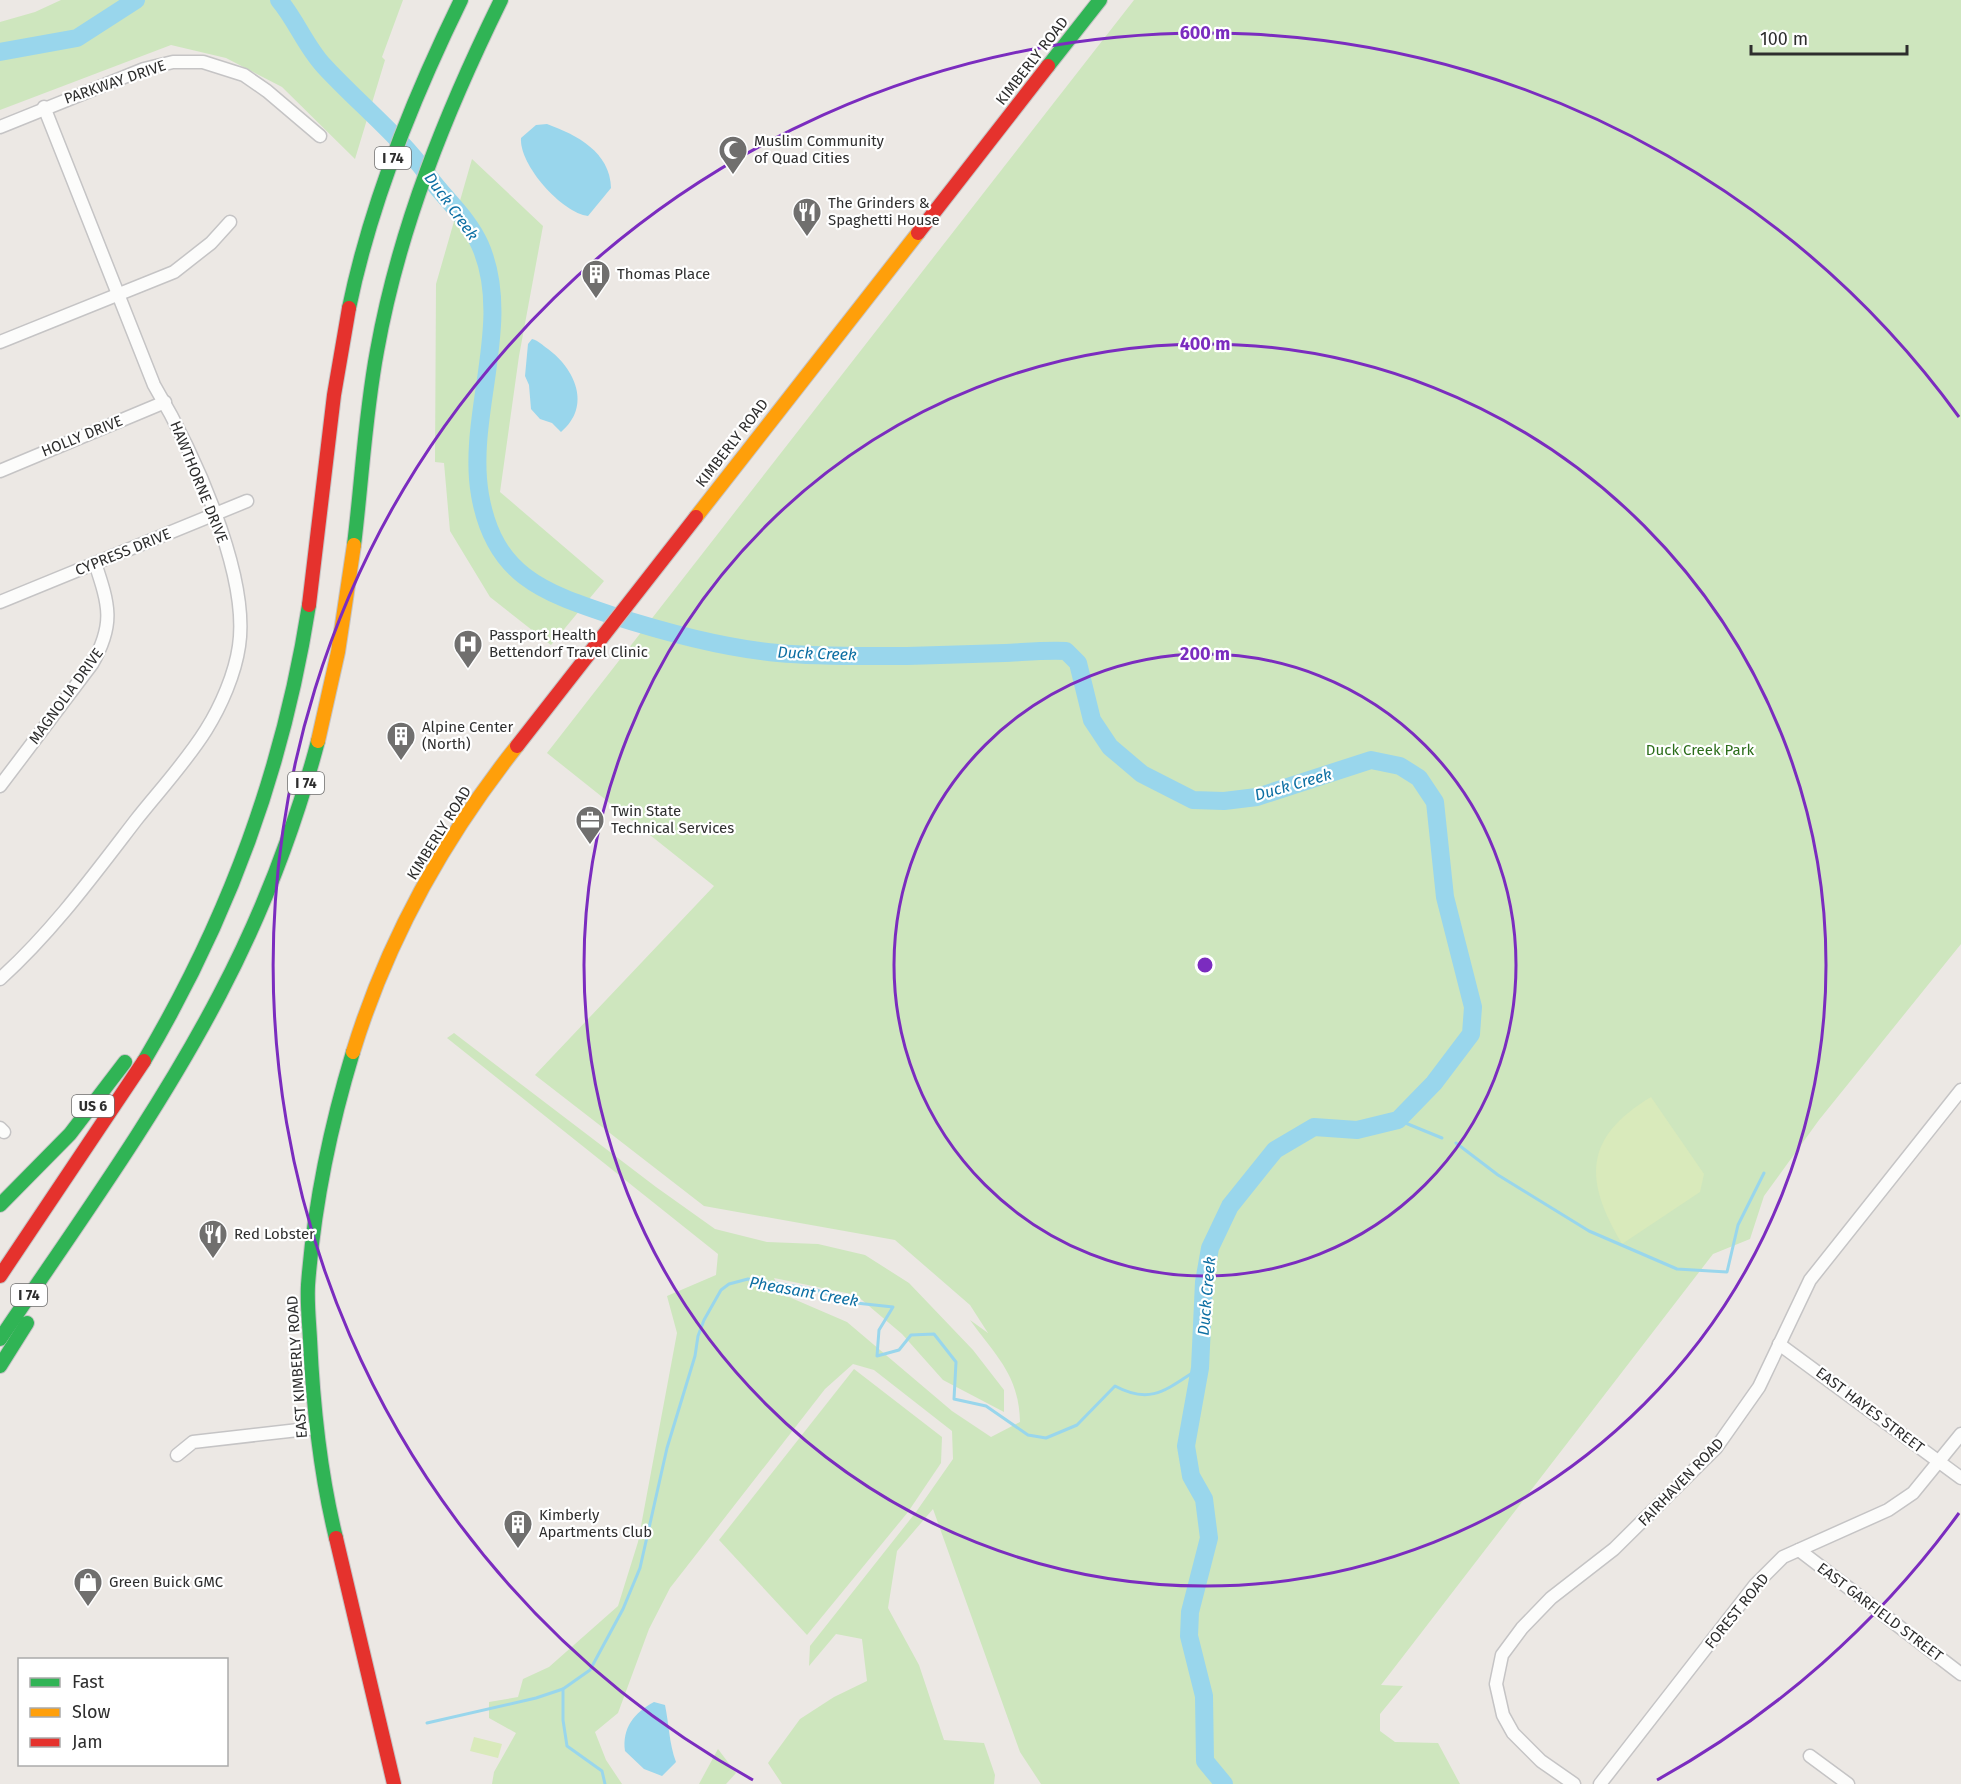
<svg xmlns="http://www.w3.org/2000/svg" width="1961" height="1784" font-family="'Fira Sans',sans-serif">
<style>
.green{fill:#cee6be}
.pitch{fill:#d9eabb}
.water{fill:#99d6ec}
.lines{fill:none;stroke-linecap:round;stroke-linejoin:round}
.stream{stroke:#99d6ec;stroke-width:3}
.river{stroke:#99d6ec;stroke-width:18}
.street-casing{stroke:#c5c4c5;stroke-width:15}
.fast-casing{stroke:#c5c4c5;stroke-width:16}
.slow-casing{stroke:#c5c4c5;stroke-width:16}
.jam-casing{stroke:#c5c4c5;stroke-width:16}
.street{stroke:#fcfcfb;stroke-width:12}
.fast{stroke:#30b455;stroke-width:14}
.slow{stroke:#ff9f0a;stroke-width:14}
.jam{stroke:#e5322d;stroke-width:14}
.ring{fill:none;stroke:#7b2cbf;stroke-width:3}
.labels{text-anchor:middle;stroke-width:4.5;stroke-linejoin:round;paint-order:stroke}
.shield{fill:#fff;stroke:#6d6d6d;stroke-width:1.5}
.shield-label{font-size:14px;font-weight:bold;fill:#2e2e2e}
.street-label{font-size:15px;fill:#2e2e2e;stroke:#fff}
.poi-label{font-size:15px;fill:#2e2e2e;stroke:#fff;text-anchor:start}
.park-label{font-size:15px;fill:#2c6e1b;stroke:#fff}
.water-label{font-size:16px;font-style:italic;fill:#0d6fa3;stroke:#fff}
.centre{fill:#7b2cbf;stroke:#fff;stroke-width:3}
.ring-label{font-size:18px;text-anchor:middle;font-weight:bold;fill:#7b2cbf;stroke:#fff;stroke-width:4.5;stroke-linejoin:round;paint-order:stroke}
</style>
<rect width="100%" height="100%" fill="#ece8e4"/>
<g class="green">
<path d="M61 0H403L382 57 385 60 355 159 282 87 226 58 171 45 0 110V22L35 12Z"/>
<path d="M1134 0H1961V944L1819 1120 1764 1196 1750 1239 1713 1254 1381 1685 1403 1686 1380 1714V1731L1395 1742 1438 1743 1460 1784H1041L1020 1752 933 1509 897 1551 888 1608 919 1665 944 1740 984 1743 995 1775 994 1784H782L768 1763 800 1719 834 1697 867 1681 862 1639 836 1634 809 1666 810 1646 916 1512 953 1459 952 1431 874 1370 853 1364 825 1389 670 1588 649 1629 618 1713 595 1732 606 1760 622 1784H492L494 1772 516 1733 489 1718V1702L518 1697 523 1679 549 1667 618 1606 638 1542 677 1333 667 1296 716 1275 718 1254 447 1038 454 1033 656 1187 715 1229 767 1242 818 1244 865 1255 909 1283 973 1350 1004 1390V1412L943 1380 902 1334 856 1295 774 1278 782 1294 847 1322 952 1411 991 1437 1020 1422C1019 1375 996 1356 970 1320L988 1333 970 1305 895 1240 704 1206 535 1075 714 886 547 753Z"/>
<path d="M472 159 543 226 519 356 500 492 604 581 551 645 490 597 450 531 444 463 435 462 436 284Z"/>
<path d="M854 1369 942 1437 941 1463 908 1512 807 1635 719 1540Z"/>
<path d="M718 1749 736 1773 726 1784H699Z"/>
</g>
<g class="pitch">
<path d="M1651 1097 1704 1174 1700 1192 1622 1244C1584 1180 1583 1138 1651 1097Z"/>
<path d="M474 1737 502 1744 498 1758 470 1751Z"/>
</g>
<g class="water">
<path d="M547 124C577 135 610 152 611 188L588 216C562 213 519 165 521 138L536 125Z"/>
<path d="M532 339C539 341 542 345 548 349 575 369 592 406 561 432L552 423 540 419 531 409 529 385 525 376 528 344Z"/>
<path d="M654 1702 665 1705C669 1724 669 1743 676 1762L662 1776 644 1769 625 1751C622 1728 634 1713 654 1702Z"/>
</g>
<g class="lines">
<g class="stream">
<path d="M1398 1120 1442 1138"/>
<path d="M1456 1143 1498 1175 1589 1231 1677 1269 1727 1272 1738 1225 1764 1173"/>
<path d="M427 1723 536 1698 563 1689"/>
<path d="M605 1784 602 1771 567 1746 563 1720V1689L590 1670 623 1609 640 1568 667 1448 695 1356 698 1336 704 1320 721 1290 729 1284 748 1279 813 1289 856 1303 893 1307 879 1330 877 1356 899 1350 911 1335 934 1334 956 1362 954 1399 986 1406 1028 1435 1046 1438 1077 1425 1115 1386C1152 1406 1168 1388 1200 1368"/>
</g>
<g class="river">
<path d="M279 0C296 20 306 47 324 66 358 103 400 136 429 177 446 200 468 218 480 245 514 322 466 415 480 495 494 575 542 592 611 615 664 632 722 648 778 653 820 657 865 656 907 656 940 655 972 654 1005 653 1026 652 1045 650 1066 651L1078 663 1092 720 1110 747 1142 774 1193 800 1224 801 1257 797 1371 760 1400 766 1419 778 1435 802 1445 897 1473 1007 1471 1034 1434 1083 1398 1120 1357 1130 1314 1127 1275 1150 1230 1206 1210 1248 1204 1282 1200 1368 1186 1446 1191 1476 1204 1499 1209 1538 1190 1612 1189 1636 1204 1696 1205 1761 1224 1784"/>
<path d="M0 52 77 38 136 0"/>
</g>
<g class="street-casing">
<g id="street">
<path d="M0 127 144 69 173 62H203L244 75 267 91 320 136"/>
<path d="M0 342 174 272 211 243 230 222"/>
<path d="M0 471 165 402"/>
<path d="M0 602 247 501"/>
<path d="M0 786 92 664C115 624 109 605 95 563"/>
<path d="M0 979C52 932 93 876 136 820 159 791 186 762 206 730 221 706 235 674 239 646 250 573 191 447 154 385L44 107"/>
<path d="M0 1128 4 1132"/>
<path d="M1779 1344 1961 1478"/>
<path d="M177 1455 193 1442 316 1428"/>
<path d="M1799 1550 1961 1674"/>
<path d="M1810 1756 1848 1784"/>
<path d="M1574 1784 1541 1761 1513 1733 1503 1715 1496 1684 1502 1655 1522 1628 1551 1598 1614 1549 1716 1448 1759 1387 1810 1280 1961 1090"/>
<path d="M1600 1784 1755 1585 1783 1557 1888 1510 1913 1493 1961 1434"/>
</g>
</g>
<g class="fast-casing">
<g id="fast">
<path d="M1048 66 1100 0"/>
<path d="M349 308C371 201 413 98 461 0"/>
<path d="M354 545C362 480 365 415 377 351 399 228 446 112 501 0"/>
<path d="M144 1061C229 917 283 770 309 605"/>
<path d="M0 1205 70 1134 125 1062"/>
<path d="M0 1339C76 1226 157 1115 220 994 262 914 295 828 318 741"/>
<path d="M0 1366 27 1323"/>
<path d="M336 1538C320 1473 313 1406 310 1339 309 1321 307 1303 308 1285 314 1205 330 1128 353 1052"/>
</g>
</g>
<g class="slow-casing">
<g id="slow">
<path d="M696 517 918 233"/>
<path d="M318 741 338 652 354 545"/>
<path d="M353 1052C387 941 445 837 517 746"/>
</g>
</g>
<g class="jam-casing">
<g id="jam">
<path d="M918 233 1048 66"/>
<path d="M309 605 334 395 349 308"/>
<path d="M517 746 696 517"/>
<path d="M0 1276 144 1061"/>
<path d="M336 1538 394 1784"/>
</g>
</g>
<use href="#street" class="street"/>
<use href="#fast" class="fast"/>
<use href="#slow" class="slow"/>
<use href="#jam" class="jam"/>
</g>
<g class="ring">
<circle cx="1205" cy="965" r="311"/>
<circle cx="1205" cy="965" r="621"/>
<path d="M1959 1513A932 932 0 0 1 1657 1780M753 1780A932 932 0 1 1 1959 417"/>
</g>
<defs>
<g id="mosque-pin" transform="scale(1.5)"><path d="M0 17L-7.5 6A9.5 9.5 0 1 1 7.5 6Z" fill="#706f6e" stroke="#fff"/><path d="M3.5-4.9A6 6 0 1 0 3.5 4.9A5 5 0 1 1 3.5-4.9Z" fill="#fff"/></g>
<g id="restaurant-pin" transform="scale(1.5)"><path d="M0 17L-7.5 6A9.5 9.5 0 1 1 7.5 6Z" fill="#706f6e" stroke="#fff"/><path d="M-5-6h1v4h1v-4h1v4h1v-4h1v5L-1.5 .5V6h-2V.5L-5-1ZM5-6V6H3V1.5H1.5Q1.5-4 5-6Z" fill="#fff"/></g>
<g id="building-pin" transform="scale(1.5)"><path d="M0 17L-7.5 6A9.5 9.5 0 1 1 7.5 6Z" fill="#706f6e" stroke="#fff"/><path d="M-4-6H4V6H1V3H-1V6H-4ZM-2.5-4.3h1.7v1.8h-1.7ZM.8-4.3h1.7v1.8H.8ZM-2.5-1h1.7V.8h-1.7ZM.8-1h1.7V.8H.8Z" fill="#fff"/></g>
<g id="hospital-pin" transform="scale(1.5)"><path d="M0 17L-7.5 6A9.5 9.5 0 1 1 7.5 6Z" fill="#706f6e" stroke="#fff"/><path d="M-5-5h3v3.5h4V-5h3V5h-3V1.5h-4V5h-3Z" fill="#fff"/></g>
<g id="office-pin" transform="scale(1.5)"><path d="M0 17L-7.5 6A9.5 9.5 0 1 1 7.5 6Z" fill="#706f6e" stroke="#fff"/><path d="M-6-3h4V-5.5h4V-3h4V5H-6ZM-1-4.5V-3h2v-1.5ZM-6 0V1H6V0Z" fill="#fff"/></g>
<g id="shop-pin" transform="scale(1.5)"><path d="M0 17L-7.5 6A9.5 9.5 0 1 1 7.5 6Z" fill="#706f6e" stroke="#fff"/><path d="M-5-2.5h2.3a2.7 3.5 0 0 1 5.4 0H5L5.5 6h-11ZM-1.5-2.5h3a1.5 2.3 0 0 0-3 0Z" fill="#fff"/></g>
</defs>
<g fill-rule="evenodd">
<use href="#mosque-pin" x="733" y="150"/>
<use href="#restaurant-pin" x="807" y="212"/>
<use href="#building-pin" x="596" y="274"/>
<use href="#hospital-pin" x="468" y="644"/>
<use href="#building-pin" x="401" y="736"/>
<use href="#office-pin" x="590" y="820"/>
<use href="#restaurant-pin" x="213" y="1234"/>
<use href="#building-pin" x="518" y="1524"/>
<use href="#shop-pin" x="88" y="1582"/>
</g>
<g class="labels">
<g class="shield">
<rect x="375" y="147" width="36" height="22" rx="4.5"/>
<rect x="288" y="772" width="36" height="22" rx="4.5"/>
<rect x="72" y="1095" width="42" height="22" rx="4.5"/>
<rect x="11" y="1284" width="36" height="22" rx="4.5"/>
</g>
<g class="shield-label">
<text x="393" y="163">I 74</text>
<text x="306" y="788">I 74</text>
<text x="93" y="1111">US 6</text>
<text x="29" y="1300">I 74</text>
</g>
<g class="street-label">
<text transform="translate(1032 61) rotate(-52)" y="5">KIMBERLY ROAD</text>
<text transform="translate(115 82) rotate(-19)" y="5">PARKWAY DRIVE</text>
<text transform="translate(82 436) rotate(-22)" y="5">HOLLY DRIVE</text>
<text transform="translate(732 443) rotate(-52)" y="5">KIMBERLY ROAD</text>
<text transform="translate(199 482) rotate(68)" y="5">HAWTHORNE DRIVE</text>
<text transform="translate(123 552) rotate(-22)" y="5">CYPRESS DRIVE</text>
<text transform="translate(66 696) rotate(-54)" y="5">MAGNOLIA DRIVE</text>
<text transform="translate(439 833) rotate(-58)" y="5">KIMBERLY ROAD</text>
<text transform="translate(297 1367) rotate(-94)" y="5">EAST KIMBERLY ROAD</text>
<text transform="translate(1870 1410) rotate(37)" y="5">EAST HAYES STREET</text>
<text transform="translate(1681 1482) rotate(-46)" y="5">FAIRHAVEN ROAD</text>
<text transform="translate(1737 1611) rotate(-51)" y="5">FOREST ROAD</text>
<text transform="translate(1880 1612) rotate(37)" y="5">EAST GARFIELD STREET</text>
</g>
<g class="poi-label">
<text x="754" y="146">Muslim Community<tspan x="754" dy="17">of Quad Cities</tspan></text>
<text x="828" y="208">The Grinders &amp;<tspan x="828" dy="17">Spaghetti House</tspan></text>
<text x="617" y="279">Thomas Place</text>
<text x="489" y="640">Passport Health<tspan x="489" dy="17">Bettendorf Travel Clinic</tspan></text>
<text x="422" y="732">Alpine Center<tspan x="422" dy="17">(North)</tspan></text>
<text x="611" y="816">Twin State<tspan x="611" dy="17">Technical Services</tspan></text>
<text x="234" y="1239">Red Lobster</text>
<text x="539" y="1520">Kimberly<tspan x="539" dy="17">Apartments Club</tspan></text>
<text x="109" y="1587">Green Buick GMC</text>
</g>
<g class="park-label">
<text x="1700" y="755">Duck Creek Park</text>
</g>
<g class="water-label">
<text transform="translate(452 206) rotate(54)" y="6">Duck Creek</text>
<text transform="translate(817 653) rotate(2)" y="6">Duck Creek</text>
<text transform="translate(1293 784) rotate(-16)" y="6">Duck Creek</text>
<text transform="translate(804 1291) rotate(10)" y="6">Pheasant Creek</text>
<text transform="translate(1206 1296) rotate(-85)" y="6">Duck Creek</text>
</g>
</g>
<circle cx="1205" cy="965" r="9" class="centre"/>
<g class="ring-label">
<text x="1205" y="39">600 m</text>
<text x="1205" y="350">400 m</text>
<text x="1205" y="660">200 m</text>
</g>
<rect x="18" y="1658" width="210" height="108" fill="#ffffff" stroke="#ababab" stroke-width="1.5"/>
<rect x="30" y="1678" width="30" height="9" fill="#30b455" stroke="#ababab" stroke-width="1.5"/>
<text x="72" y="1688" font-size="18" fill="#2e2e2e">Fast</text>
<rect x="30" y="1708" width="30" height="9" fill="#ff9f0a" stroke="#ababab" stroke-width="1.5"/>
<text x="72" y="1718" font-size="18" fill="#2e2e2e">Slow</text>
<rect x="30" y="1738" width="30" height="9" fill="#e5322d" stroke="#ababab" stroke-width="1.5"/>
<text x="72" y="1748" font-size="18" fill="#2e2e2e">Jam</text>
<path d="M1751 45v9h156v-9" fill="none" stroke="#2e2e2e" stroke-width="3"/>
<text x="1760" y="45" font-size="18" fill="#2e2e2e" stroke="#ffffff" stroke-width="4.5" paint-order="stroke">100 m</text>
</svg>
